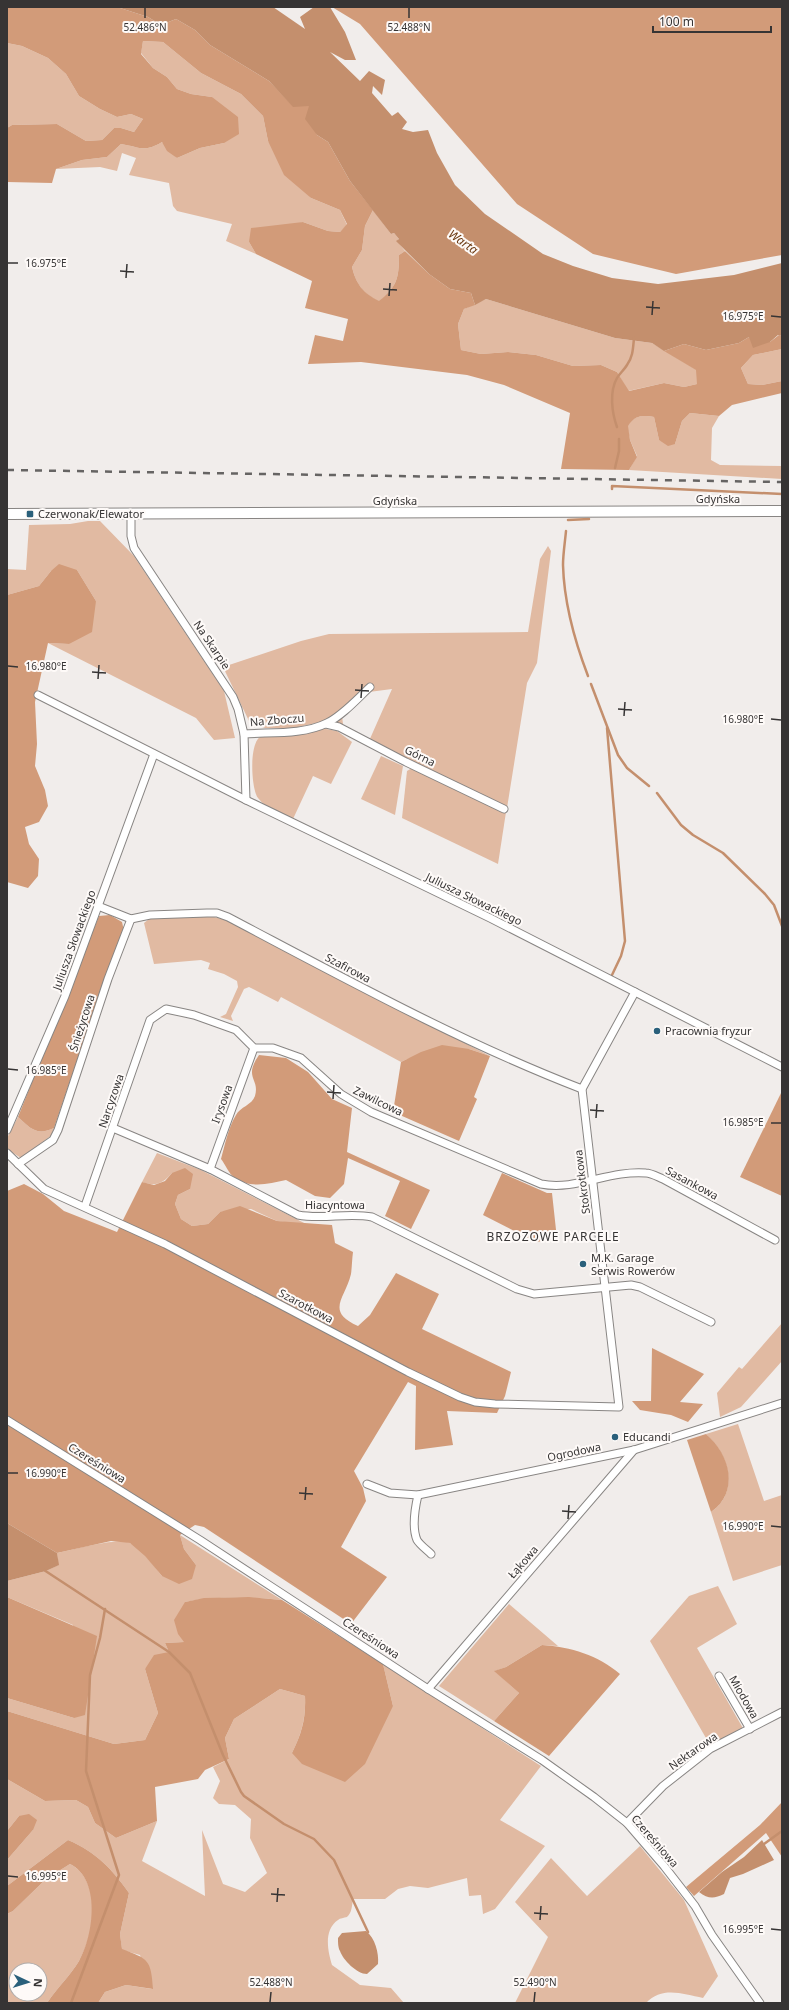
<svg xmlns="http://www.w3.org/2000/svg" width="789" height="2010" font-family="'Noto Sans',sans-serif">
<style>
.green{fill:#e1baa2;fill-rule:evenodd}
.forest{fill:#d29b79}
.water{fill:#c48f6d}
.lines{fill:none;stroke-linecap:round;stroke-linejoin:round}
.stream{stroke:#c48f6d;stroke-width:2.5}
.street-casing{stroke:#888583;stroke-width:9}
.secondary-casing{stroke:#888583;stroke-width:12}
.street{stroke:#fff;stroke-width:7}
.secondary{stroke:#fff;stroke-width:10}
.rail{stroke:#666463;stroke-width:2.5;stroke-dasharray:7 7;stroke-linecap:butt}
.ticks{fill:none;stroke:#363434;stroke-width:1.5}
.poi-dot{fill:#2a607b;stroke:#fefaf8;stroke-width:1.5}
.labels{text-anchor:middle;stroke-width:4;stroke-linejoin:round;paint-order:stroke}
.street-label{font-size:11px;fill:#363434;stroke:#fefaf8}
.poi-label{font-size:11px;fill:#363434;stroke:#fefaf8;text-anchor:start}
.water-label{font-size:12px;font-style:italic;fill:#6b3810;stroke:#fefaf8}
.neighbourhood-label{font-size:12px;letter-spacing:1px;fill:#363434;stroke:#fefaf8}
.ticks-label{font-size:10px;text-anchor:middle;fill:#363434;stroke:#fefaf8;stroke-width:4;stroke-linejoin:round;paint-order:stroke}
</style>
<rect width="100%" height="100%" fill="#f1edeb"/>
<g class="green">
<path d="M143 41 163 42 201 73 241 94 263 116 268 141 311 198 340 210 347 225 340 232 328 231 303 222 249 242 256 254 226 241 232 224 177 211 173 206 169 183 129 175 136 158 122 153 117 171 100 167 56 169 82 160 107 157 121 144C140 147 144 153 162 142L177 158 200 148 224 143 212 97 191 94 177 89 167 77 153 68 141 53Z"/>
<path d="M7 43 22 46 48 58 66 74 79 96 100 109 117 117 131 114 143 119 134 132 121 128H114L102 140 86 141 57 124 12 125 7 128Z"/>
<path d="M373 210 391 234 394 233 399 239 397 241 405 251 399 255C399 278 397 287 379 302 363 293 356 284 352 267L362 250 365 226Z"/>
<path d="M486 299 615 338 652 343 697 370V384L684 387 664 383 628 391 617 372 601 365 573 366 536 355 508 352 481 354 461 350 458 324 464 309Z"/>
<path d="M782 349V381L762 385 748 384 741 368 753 355Z"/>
<path d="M690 413 719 416 712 428 711 460 720 465 782 466V479L629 470 637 456 630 440 627 426C635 415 642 415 654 417L659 440 675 444 682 421Z"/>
<path d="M88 521H100L134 556 224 691 235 738 214 740 196 718 48 643 69 644 96 601 77 570 51 571 39 586 7 595V569L26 570 29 525 70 524Z"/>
<path d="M548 546 551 551 537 663 527 683 507 808 369 741 392 689 369 692 342 716 343 724 316 723 294 728H265L249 721 223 667 301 641 329 634 528 632 540 559Z"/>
<path d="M320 728 337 731 352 742 331 784 313 776 293 819C281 814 266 809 258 798 251 789 249 744 260 737 273 729 304 730 320 728Z"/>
<path d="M381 756 403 766 395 815 361 799Z"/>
<path d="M412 768 506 812 498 864 402 818 407 771Z"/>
<path d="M190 916 214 917 226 920 490 1056 469 1049 407 1059 401 1062 281 997 278 1002 249 987 244 989 231 1016 233 1021 220 1017 226 1014 238 987 237 981 224 974 208 969 210 963 201 960 154 964 144 923 149 919Z"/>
<path d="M18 1117C31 1129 37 1136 54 1128L52 1135 21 1158 7 1149V1138Z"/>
<path d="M157 1153 201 1170 308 1225 277 1221 251 1209 220 1212 208 1224 192 1226 181 1219 175 1204 178 1195 190 1189 172 1173C163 1183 156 1187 142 1182Z"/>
<path d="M782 1323V1361L741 1407 720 1417 717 1393 739 1367 742 1369Z"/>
<path d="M738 1424 764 1501 782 1495V1565L733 1581 711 1512C740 1492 729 1454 706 1434Z"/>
<path d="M180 1535 282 1600C249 1597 217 1596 185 1602L184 1642 165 1643 169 1652 145 1669 158 1713 145 1740 114 1744 7 1711V1698L74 1718 73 1625 7 1597V1581L46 1571 58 1565 57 1553C73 1550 116 1537 130 1543 141 1548 154 1566 162 1576L196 1565 184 1549Z"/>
<path d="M718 1586 737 1624 697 1648 744 1730 710 1745 650 1641 689 1596Z"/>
<path d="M509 1604 558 1646 542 1645 506 1667 495 1671 519 1693 494 1721 439 1686Z"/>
<path d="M383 1664 541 1766 500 1820 545 1846 495 1909 483 1914 481 1895 469 1896 467 1878 428 1888 410 1886 398 1889 385 1899H353C352 1905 352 1913 347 1917 344 1918 340 1918 338 1920 323 1930 328 1952 332 1965L360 1985 391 1988 404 2003H98L105 1992 126 1985 152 1989 140 1955 122 1950 120 1934 129 1893C112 1869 96 1852 68 1840L7 1886V1860L33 1830 19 1816 7 1831V1779L45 1801 76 1800 88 1807 95 1823 116 1838 157 1821 142 1861 205 1896 202 1830 223 1884 245 1892 267 1873 250 1838 251 1819 235 1805 219 1804 213 1798 220 1781 213 1767 229 1759 225 1738 234 1719 280 1689 305 1696C306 1717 302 1733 292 1753L393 1706Z"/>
<path d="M640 1846 684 1900 718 1976 703 1998C683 1994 662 1986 646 2003H515L548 1937 515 1902 551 1858 587 1896Z"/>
<path d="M70 1864C102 1880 95 1935 79 1961 70 1976 57 1988 47 2003H7V1914L13 1911 46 1879ZM16 1970H40V1994H16Z"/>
</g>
<g class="forest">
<path d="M7 7H117L148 17 161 25 176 19 195 30 210 45 269 81 293 106H309L317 135 328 142 350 181 373 210 365 226 362 250 352 267C356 284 363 293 379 301 397 287 399 278 399 255L405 251 429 274 450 289 471 293 475 305 464 309 458 324 461 350 481 354 508 352 536 355 573 366 601 365 617 372 629 391 664 383 684 387 697 384 696 370 664 351 684 344 706 350 739 343 749 337 770 342 779 335 782 336V349L753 355 741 368 748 384 762 385 782 381V393L732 405 719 416 690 413 682 421 675 444 668 446 659 440 654 417C642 415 635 415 628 426L630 440 637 457 629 470 561 469 570 413 504 385 467 375 361 362 308 364 315 335 343 341 348 319 305 308 312 281 256 254 249 242 251 228 303 222 328 231 340 232 347 224 340 210 311 198 284 175 268 141 263 116 241 94 201 73 163 42 143 41 141 54 153 68 167 77 177 89 191 94 212 97 238 117 239 134 224 143 200 148 177 158 167 151 162 142C144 153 140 147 121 144L107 157 82 160 56 169 52 183 7 182V128L12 125 57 124 86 141 102 140 114 128H121L134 132 143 119 131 114 117 117 100 109 79 96 66 74 48 58 22 46 7 43Z"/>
<path d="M332 7H782V255L676 274 593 254 517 204 360 24Z"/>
<path d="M59 564 77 570 96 601 92 632 69 644 48 643 35 702 37 744 35 766 45 790 48 806 39 822 25 827 29 844 39 859 38 876 28 888 7 882V595L39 586 51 571Z"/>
<path d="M110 915 122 922 124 931 105 978 54 1128C37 1136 31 1129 18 1117L99 916Z"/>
<path d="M442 1045 469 1049 490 1056 474 1097 477 1099 459 1141 393 1112 401 1062 421 1052Z"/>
<path d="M259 1055 286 1058 308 1072 332 1099 352 1108 347 1152 430 1190 411 1229 385 1216 400 1181 348 1158 344 1184 330 1198 315 1196 286 1180C268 1184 250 1189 234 1177 229 1174 225 1164 221 1159 225 1145 228 1128 236 1115 240 1107 252 1105 255 1096 260 1078 243 1078 259 1055Z"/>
<path d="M782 1091V1196L740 1177Z"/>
<path d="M185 1168 193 1174 190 1189 178 1195 175 1204 181 1219 192 1226 208 1224 220 1212 240 1206 277 1221 332 1225 335 1243 353 1252C352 1259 352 1267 351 1274 345 1299 325 1311 358 1326L370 1315 396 1273 439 1294 422 1329 511 1372 505 1396 497 1413 447 1411 453 1445 415 1450 416 1386 408 1382 354 1471 363 1488 366 1501 341 1547 387 1577 351 1624 204 1527 195 1525 180 1535 184 1549 196 1565 192 1579 179 1584 162 1576 145 1556 130 1543 111 1541 57 1553 7 1523V1191L24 1184 43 1194 64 1211 117 1232 142 1182 154 1185 165 1181 172 1173Z"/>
<path d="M502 1173 547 1193H552L557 1239 536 1242 483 1215Z"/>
<path d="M652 1348 704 1374 680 1402 703 1404 688 1422 671 1415 640 1410 632 1401H651Z"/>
<path d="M706 1434C730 1454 740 1492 711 1512L687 1440Z"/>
<path d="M7 1597 97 1636 85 1715 74 1718 7 1698Z"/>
<path d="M249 1597 282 1600 383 1664 393 1706 365 1764 345 1782 302 1764 292 1753C302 1733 306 1718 305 1696L280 1689 234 1719 225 1738 229 1759 205 1770 198 1779 155 1787 157 1821 116 1838 95 1823 88 1807 76 1800 45 1801 7 1779V1711L114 1744 145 1740 158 1713 145 1669 154 1655 169 1652 165 1643 184 1642 178 1634 174 1620 185 1602 204 1598Z"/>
<path d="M542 1645C571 1647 598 1655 620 1674L549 1756 494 1721 519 1693 494 1671 506 1667Z"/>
<path d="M782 1802V1857L766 1833 694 1896 686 1887 760 1825Z"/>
<path d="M29 1814 37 1820 33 1830 7 1860V1831L19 1816Z"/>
<path d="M68 1840C96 1852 112 1869 129 1893L120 1934 122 1949C149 1959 151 1960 153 1989L126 1985 105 1992 98 2003H47C57 1988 70 1976 79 1961 94 1935 101 1879 70 1864L46 1879 13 1911 7 1914V1886Z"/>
</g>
<g class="water">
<path d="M117 7H273L305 29 300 17 314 7H330L345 32 356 60H345L330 52 360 81 369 71 385 80 382 95 373 86 372 93 392 116 398 112 407 122 402 129 413 132 428 130 437 153 455 185 485 214 543 254 573 266 612 278 658 284 734 275 782 263V336L778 335 770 342 753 348 749 337 739 343 706 350 684 344 664 351 652 343 615 338 486 299 475 305 471 293 450 289 429 274 396 241 399 239 394 233 391 234 350 181 328 142 317 135 305 119 309 106 293 107 269 81 210 45 195 30 176 19 161 25 148 17Z"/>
<path d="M7 1523 57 1553 59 1565 46 1571 7 1581Z"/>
<path d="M762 1840 774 1860 743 1874 730 1878 724 1894C714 1899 708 1899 699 1892L722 1872 744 1857Z"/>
<path d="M366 1931C375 1938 379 1953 378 1964L367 1974C357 1974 343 1960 340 1951 338 1948 338 1942 338 1938L342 1933Z"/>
</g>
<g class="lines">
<g class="stream">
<path d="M617 427C612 413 609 392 617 378 620 373 624 370 627 365 633 357 633 348 634 338"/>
<path d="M615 468 619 451V439"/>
<path d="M612 489V486L782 494"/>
<path d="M568 520 589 519"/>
<path d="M566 531C565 542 563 554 563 565 564 602 575 642 588 676"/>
<path d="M591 684 618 755 627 768 649 786"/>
<path d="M607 728 625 941 621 956 612 975"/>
<path d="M657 793 681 825 693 835 723 853 765 894 774 905 782 926"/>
<path d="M44 1570 169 1652 190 1673 223 1755 241 1792 244 1796 284 1824 314 1839 334 1860 368 1932"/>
<path d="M764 1844 782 1831"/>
<path d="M71 2003 119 1875 86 1771 90 1675 100 1638 105 1609"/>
</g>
<g class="street-casing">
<g id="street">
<path d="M131 513V536L134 548 233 697 238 709 244 734 246 800"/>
<path d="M38 695 246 800 490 918 782 1067"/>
<path d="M326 724 339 727 406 762 504 809"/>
<path d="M244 734C270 732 303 735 327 723 343 715 357 699 370 687"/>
<path d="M98 906 131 919 150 915 207 913H217L228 917C344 978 460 1042 582 1089"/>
<path d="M113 1128 210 1169 298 1215C323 1220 348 1212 372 1217L517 1289 534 1294 631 1285 640 1287 711 1322"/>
<path d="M7 1130 65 996 154 754"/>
<path d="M7 1153 44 1189 165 1244 408 1372 460 1397 475 1402 495 1404 619 1407 582 1089 635 992"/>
<path d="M18 1164 53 1140 58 1130 108 979 131 919"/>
<path d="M210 1169 254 1048"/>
<path d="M85 1206 150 1020 166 1009 194 1015 236 1030 254 1048H273L301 1058 341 1094 371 1112 541 1184C576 1191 609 1170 646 1173 651 1173 658 1177 663 1179L775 1240"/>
<path d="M7 1420 200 1540 428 1689 542 1760 594 1797 627 1823 664 1866 695 1906 712 1935 760 2003"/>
<path d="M367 1484 390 1493 418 1495 634 1450 782 1403"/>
<path d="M418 1495C415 1508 412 1528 417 1540 420 1545 427 1550 431 1554"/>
<path d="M719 1676 750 1729"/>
<path d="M428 1689 634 1450"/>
<path d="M627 1823 663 1786 710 1749 782 1712"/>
</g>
</g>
<g class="secondary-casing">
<path id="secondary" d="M7 514 782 511"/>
</g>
<use href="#street" class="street"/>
<use href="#secondary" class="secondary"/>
<path class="rail" d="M7 470 782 482"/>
</g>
<path class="ticks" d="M145 18V8M409 18V8M8 263H18M120 271 134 272M126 278 127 264M383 289 397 290M389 296 390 283M646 307 660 308M652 315 653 301M771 316 781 317M8 666 18 667M92 672 106 673M98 679 99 665M355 690 369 691M361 698 362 684M618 709 632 710M624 716 625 702M771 719 781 720M8 1069 18 1070M327 1092 341 1093M333 1099 334 1085M590 1110 604 1111M596 1118 597 1104M771 1123H781M8 1473H18M299 1493 313 1494M305 1500 306 1487M562 1511 576 1512M568 1519 569 1505M771 1526 781 1527M8 1876 18 1877M271 1894 285 1895M277 1902 278 1888M534 1913 548 1914M540 1920 541 1906M771 1929 781 1930M270 2002 271 1992M534 2002 535 1992"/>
<g class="poi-dot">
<rect x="26" y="510" width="8" height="8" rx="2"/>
<circle cx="657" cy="1031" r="4"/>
<circle cx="583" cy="1264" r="4"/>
<circle cx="615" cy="1437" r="4"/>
</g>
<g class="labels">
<g class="street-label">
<text x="718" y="503">Gdyńska</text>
<text x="395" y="505">Gdyńska</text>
<text transform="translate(212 645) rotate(56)" y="4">Na Skarpie</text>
<text transform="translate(277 720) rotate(-5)" y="4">Na Zboczu</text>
<text transform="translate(420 756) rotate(26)" y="4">Górna</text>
<text transform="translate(474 899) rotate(26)" y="4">Juliusza Słowackiego</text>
<text transform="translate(74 940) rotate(-70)" y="4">Juliusza Słowackiego</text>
<text transform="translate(348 968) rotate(28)" y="4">Szafirowa</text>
<text transform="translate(82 1023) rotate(-72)" y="4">Śnieżycowa</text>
<text transform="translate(111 1101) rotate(-71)" y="4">Narcyzowa</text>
<text transform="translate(378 1101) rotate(26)" y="4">Zawilcowa</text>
<text transform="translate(222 1104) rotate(-70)" y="4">Irysowa</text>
<text transform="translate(582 1182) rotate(-97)" y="4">Stokrotkowa</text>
<text transform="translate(692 1183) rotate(28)" y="4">Sasankowa</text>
<text x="335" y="1209">Hiacyntowa</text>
<text transform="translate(306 1306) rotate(28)" y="4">Szarotkowa</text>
<text transform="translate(574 1452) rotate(-12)" y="4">Ogrodowa</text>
<text transform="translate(97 1463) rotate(32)" y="4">Czereśniowa</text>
<text transform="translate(523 1562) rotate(-49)" y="4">Łąkowa</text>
<text transform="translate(371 1638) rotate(33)" y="4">Czereśniowa</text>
<text transform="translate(744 1697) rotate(60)" y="4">Miodowa</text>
<text transform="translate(693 1751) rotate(-35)" y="4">Nektarowa</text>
<text transform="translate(655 1841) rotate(49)" y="4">Czereśniowa</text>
</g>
<g class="poi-label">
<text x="38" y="518">Czerwonak/Elewator</text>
<text x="665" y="1035">Pracownia fryzur</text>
<text x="591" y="1262">M.K. Garage<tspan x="591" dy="13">Serwis Rowerów</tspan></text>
<text x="623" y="1441">Educandi</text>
</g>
<g class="water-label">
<text transform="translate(463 242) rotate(35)" y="4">Warta</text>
</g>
<g class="neighbourhood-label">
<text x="553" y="1241">BRZOZOWE PARCELE</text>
</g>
</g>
<g class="ticks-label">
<text x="145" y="31">52.486°N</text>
<text x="409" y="31">52.488°N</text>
<text x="46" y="267">16.975°E</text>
<text x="743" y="320">16.975°E</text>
<text x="46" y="670">16.980°E</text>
<text x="743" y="723">16.980°E</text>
<text x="46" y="1074">16.985°E</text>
<text x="743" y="1126">16.985°E</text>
<text x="46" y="1477">16.990°E</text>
<text x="743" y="1530">16.990°E</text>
<text x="46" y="1880">16.995°E</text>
<text x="743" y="1933">16.995°E</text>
<text x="271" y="1986">52.488°N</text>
<text x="535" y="1986">52.490°N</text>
</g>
<rect width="789" height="2010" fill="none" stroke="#363434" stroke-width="16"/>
<g transform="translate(28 1982) rotate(94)"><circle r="19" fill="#fefaf8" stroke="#aeabaa"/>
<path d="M0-3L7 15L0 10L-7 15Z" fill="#2a607b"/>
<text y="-6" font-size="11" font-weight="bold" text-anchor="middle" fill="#363434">N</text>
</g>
<path d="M653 26v6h118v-6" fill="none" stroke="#363434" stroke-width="2"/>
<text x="659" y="26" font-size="12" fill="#363434" stroke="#fefaf8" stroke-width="3" paint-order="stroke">100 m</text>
</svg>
